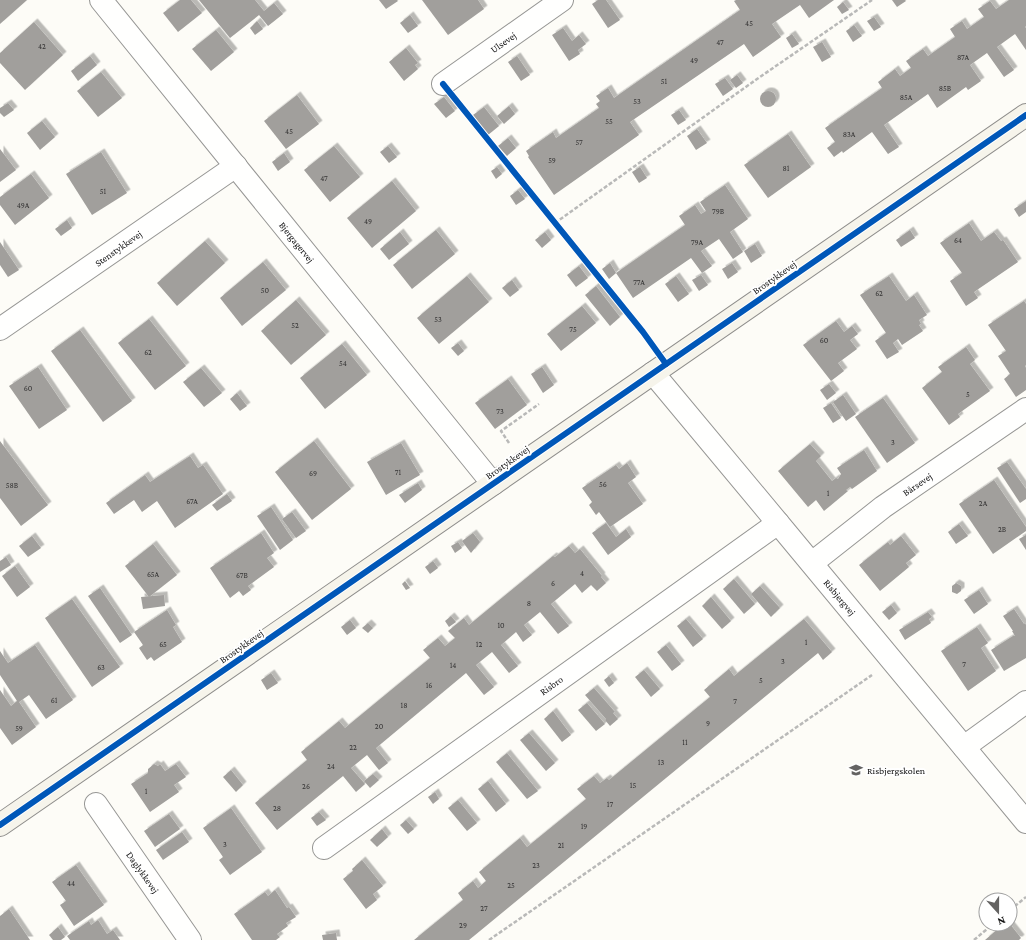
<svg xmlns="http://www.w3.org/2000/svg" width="1026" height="940" font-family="'Crimson Pro',serif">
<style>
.building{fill:#a19f9c;filter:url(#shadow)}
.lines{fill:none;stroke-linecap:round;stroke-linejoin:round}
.street-casing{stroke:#979795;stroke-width:24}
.secondary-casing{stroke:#8e8d8b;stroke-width:24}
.path{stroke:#b9b9b8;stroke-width:2.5;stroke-dasharray:4 2;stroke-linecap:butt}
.street{stroke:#fffffe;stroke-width:22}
.secondary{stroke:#f6f4eb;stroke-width:22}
.cycleway-casing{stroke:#fff;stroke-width:8}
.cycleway{stroke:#0057b8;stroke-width:6}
.labels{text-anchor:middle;stroke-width:4;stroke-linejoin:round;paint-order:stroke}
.number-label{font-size:8px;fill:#353434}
.street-label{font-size:10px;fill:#111;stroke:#fff}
.poi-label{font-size:10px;fill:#111;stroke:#fff;text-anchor:start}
</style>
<defs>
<filter id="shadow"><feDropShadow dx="3.5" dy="-3.5" stdDeviation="0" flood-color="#0004"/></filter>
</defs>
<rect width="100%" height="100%" fill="#fdfcf7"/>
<g class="building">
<path d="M0 0H27L0 24Z"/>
<path d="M180 0H191L202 13 178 32 163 13Z"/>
<path d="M199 0H255L264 11 274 3 283 14 268 26 259 15 230 38Z"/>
<path d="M379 0H397L398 1 386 9Z"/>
<path d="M422 0H478L484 9 448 35Z"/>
<path d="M598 0H606L620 20 608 28 592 4Z"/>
<path d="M736 0H834L809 18 800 5 772 24 781 37 753 57 744 44 630 122 639 135 554 195 528 157 529 156 526 151 553 132 556 138 599 108 596 104 600 101 596 96 608 88 614 98 740 10 734 1Z"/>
<path d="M892 0H905L906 1 897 7Z"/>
<path d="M1009 0H1026V26L1025 27 1026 28V50L1015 34 997 47 1014 70 1004 77 987 53 970 65 981 81 968 90 966 87 937 108 928 94 884 125 899 147 888 154 872 132 843 153 842 151 834 157 827 148 835 142 825 128 882 88 878 82 895 69 900 76 911 68 906 61 923 49 928 56 955 37 950 29 962 21 967 29 984 17 978 9 990 1 996 9Z"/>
<path d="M843 2 849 10 842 14 837 7Z"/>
<path d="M410 15 418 26 408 33 400 23Z"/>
<path d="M874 17 881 27 874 31 867 21Z"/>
<path d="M257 21 263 29 255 35 250 28Z"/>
<path d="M34 22 63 55 25 90 0 63V53Z"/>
<path d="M854 25 862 36 853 42 846 31Z"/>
<path d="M563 28 572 41 579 35 586 44 578 50 580 54 569 61 552 35Z"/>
<path d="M216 30 234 52 211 71 192 49Z"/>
<path d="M792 34 799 44 792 48 786 38Z"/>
<path d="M822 42 831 57 822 62 813 47Z"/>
<path d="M406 48 418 63 415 65 418 69 404 81 389 62Z"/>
<path d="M90 56 97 65 78 81 71 71Z"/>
<path d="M517 56 530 75 521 81 508 62Z"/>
<path d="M101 72 122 98 98 117 77 91Z"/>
<path d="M737 75 743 83 736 88 730 80Z"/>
<path d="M725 78 733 89 723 96 715 84Z"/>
<circle cx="768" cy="99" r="8"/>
<path d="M297 95 319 124 286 149 264 121Z"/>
<path d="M444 97 455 111 446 118 434 104Z"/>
<path d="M8 103 14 110 4 117 0 113V108Z"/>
<path d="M509 106 515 114 504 124 497 116Z"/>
<path d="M484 107 499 126 488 135 473 115Z"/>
<path d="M679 110 686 120 678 125 671 115Z"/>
<path d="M42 121 55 137 40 150 27 133Z"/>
<path d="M697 129 707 143 696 150 687 136Z"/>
<path d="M788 134 811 167 768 198 744 165Z"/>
<path d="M508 138 516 148 507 156 498 146Z"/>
<path d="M334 146 360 177 330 202 304 170Z"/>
<path d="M388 146 397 157 389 163 380 152Z"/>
<path d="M0 149 16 170 0 182Z"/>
<path d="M101 152 127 193 92 215 66 174Z"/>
<path d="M284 153 290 162 278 171 272 162Z"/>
<path d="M497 167 502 174 496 179 491 171Z"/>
<path d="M640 167 647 178 639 183 632 172Z"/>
<path d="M31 174 49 198 15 225 0 205V197Z"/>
<path d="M392 181 416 211 372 248 347 218Z"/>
<path d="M725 185 748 219 730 232 743 252 733 259 719 239 701 251 712 266 702 273 691 258 633 298 616 273 609 279 602 269 610 263 616 273 685 225 679 216 695 205 701 214 706 211 700 202Z"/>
<path d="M518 190 525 199 516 205 510 196Z"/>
<path d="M1026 201V212L1019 217 1014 209Z"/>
<path d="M67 220 72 228 61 236 55 229Z"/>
<path d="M969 223 981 241 994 232 1001 241 1003 240 1018 262 974 292 978 298 966 306 950 281 962 273 940 243Z"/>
<path d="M436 230 455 254 412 289 393 265Z"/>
<path d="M910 230 915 238 901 247 896 240Z"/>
<path d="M400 232 409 244 389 260 380 249Z"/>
<path d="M545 232 551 240 542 248 535 240Z"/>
<path d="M205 241 225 263 177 306 157 283Z"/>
<path d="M0 242 19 270 8 277 0 265Z"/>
<path d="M755 244 762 256 751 263 744 251Z"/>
<path d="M263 262 286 290 242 326 220 298Z"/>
<path d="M732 263 738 272 728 279 722 269Z"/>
<path d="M579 266 588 278 576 287 567 275Z"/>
<path d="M701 275 708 285 699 291 692 280Z"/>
<path d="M467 276 489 302 439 344 417 318Z"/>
<path d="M676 276 689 294 678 302 665 284Z"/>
<path d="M889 276 906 301 914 295 927 315 919 320 921 324 919 325 923 331 902 345 898 339 893 343 899 352 887 359 875 341 886 333 860 295Z"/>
<path d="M512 280 519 290 510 297 502 288Z"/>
<path d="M596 286 620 317 610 326 585 295Z"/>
<path d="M296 300 326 335 291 365 261 331Z"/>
<path d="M1024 301 1026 304V365L1025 366 1026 368V390L1016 397 1004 379 1010 374 998 356 1006 351 988 325Z"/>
<path d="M582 306 596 323 561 351 547 334Z"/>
<path d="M149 319 186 366 155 390 118 343Z"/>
<path d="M836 321 844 332 852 326 858 334 850 340 857 349 838 363 844 371 831 381 803 345Z"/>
<path d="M80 330 132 401 103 422 51 351Z"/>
<path d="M458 343 464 351 458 356 451 348Z"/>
<path d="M342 344 367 375 325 409 300 378Z"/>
<path d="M966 347 975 360 970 364 990 391 958 414 960 417 949 425 922 388 942 372 938 367Z"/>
<path d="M38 367 67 410 39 429 9 386Z"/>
<path d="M542 367 554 385 543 393 531 374Z"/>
<path d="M201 368 222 393 204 407 183 382Z"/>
<path d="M508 379 527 405 495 429 475 403Z"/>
<path d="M829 384 836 393 827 400 820 390Z"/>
<path d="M237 393 247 406 240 411 230 399Z"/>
<path d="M843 395 856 414 846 421 833 402Z"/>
<path d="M883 398 915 443 887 463 855 417Z"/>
<path d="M831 403 841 418 833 423 823 408Z"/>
<path d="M0 441 48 505 21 526 0 498Z"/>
<path d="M314 441 351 489 312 520 275 472Z"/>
<path d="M401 443 420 475 386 495 367 462Z"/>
<path d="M810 444 821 456 816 461 832 481 836 478 838 479 841 474 837 468 864 450 877 471 852 489 850 487 846 490 848 491 824 511 816 500 808 507 778 471Z"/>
<path d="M190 456 198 468 203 465 223 494 175 528 157 501 142 512 134 500 114 514 106 503 145 475 150 482Z"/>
<path d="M1007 462 1026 489V499L1020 503 997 468Z"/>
<path d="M627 463 636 477 628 483 643 504 610 527 599 512 596 515 589 505 592 502 582 488 616 465 619 469Z"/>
<path d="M994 480 1026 527V531L993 554 959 504Z"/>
<path d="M418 483 422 490 405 503 399 495Z"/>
<path d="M227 494 232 501 217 511 212 505Z"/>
<path d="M271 507 293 540 280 550 257 516Z"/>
<path d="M292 512 306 531 296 538 282 519Z"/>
<path d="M606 523 616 537 626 529 631 537 608 555 592 533Z"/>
<path d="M959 524 968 536 956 544 948 532Z"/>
<path d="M261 533 274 553 267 558 274 567 248 586 251 590 243 596 239 591 230 598 210 568Z"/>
<path d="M473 533 480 542 471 553 462 541Z"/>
<path d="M1026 535V550L1019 539Z"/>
<path d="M32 536 41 548 28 557 19 546Z"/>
<path d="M901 536 916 555 906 563 909 567 880 591 859 565 888 542 890 545Z"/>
<path d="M458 542 462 548 455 553 451 546Z"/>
<path d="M153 544 177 575 149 597 125 566Z"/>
<path d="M569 546 575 553 580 549 602 576 601 577 606 583 597 591 591 585 582 593 575 584 551 604 569 626 558 634 540 612 524 625 532 635 523 642 516 632 501 645 518 666 509 673 492 652 476 665 494 687 484 695 466 673 376 748 388 763 379 770 367 755 351 768 365 784 356 792 343 776 277 830 255 803 307 760 301 752 339 721 345 728 430 658 423 650 438 638 445 646 455 638 448 631 464 618 469 625 553 556 555 557Z"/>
<path d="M6 557 11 565 0 572V561Z"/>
<path d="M433 561 438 568 430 574 425 567Z"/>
<path d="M15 566 30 587 17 597 2 576Z"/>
<path d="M734 579 755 604 744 614 723 589Z"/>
<path d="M405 581 410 588 406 590 402 584Z"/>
<path d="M956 583 961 586V591L957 594 952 592V586Z"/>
<path d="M760 586 780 608 771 617 751 594Z"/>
<path d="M100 588 132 635 120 643 88 596Z"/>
<path d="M979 590 988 604 974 614 964 600Z"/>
<path d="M164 595 165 606 143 609 141 597Z"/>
<path d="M711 597 731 621 722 629 702 606Z"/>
<path d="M72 599 120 667 92 687 45 618Z"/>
<path d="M891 605 897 613 889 620 882 612Z"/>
<path d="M1014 609 1024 624 1025 623 1026 625V658L1004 671 991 650 1013 636H1015L1012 631H1013L1003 616Z"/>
<path d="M167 610 176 625 173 627 182 642 154 661 151 657 147 660 139 648 143 645 134 632Z"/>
<path d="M928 612 932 617 929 619 931 623 905 640 899 630Z"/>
<path d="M451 616 456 622 449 627 445 621Z"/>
<path d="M686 619 703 639 693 647 677 626Z"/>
<path d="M804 619 832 652 823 660 818 653 469 940H414L463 900 458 893 473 881 478 888 486 881 479 872 520 838 527 847 586 799 577 789 594 776 600 783 607 778 609 780 710 697 704 690 729 669 734 676Z"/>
<path d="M350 620 356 628 347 635 341 627Z"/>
<path d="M368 623 373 628 368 633 362 628Z"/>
<path d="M977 627 988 643 981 648 996 671 968 691 941 651Z"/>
<path d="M35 645 73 700 46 719 29 695 19 702 36 727 12 745 0 728V690L11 706 17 701 0 675V651L8 663Z"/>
<path d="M666 645 681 664 672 671 657 652Z"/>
<path d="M644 670 660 689 651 697 635 677Z"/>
<path d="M271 673 278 683 267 690 261 680Z"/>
<path d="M609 676 614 683 609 687 604 680Z"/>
<path d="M594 688 615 712 613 713 618 719 610 726 605 720 606 719 585 695Z"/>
<path d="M587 703 605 724 596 731 578 710Z"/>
<path d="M553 711 571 735 562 742 544 719Z"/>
<path d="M529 733 555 763 546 771 520 740Z"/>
<path d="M507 753 538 791 527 799 496 762Z"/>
<path d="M154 764 158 766 160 764 165 771 176 764 186 777 174 785 179 792 150 812 131 784 148 773V769Z"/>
<path d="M231 770 243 785 236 792 223 777Z"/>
<path d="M373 774 379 780 370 788 364 781Z"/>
<path d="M488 781 506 804 496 812 478 789Z"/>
<path d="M435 792 439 799 433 804 428 797Z"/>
<path d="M458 800 477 823 467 831 448 808Z"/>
<path d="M231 808 262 852 230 875 219 860 223 857 203 828Z"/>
<path d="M319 812 326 820 317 826 311 818Z"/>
<path d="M169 814 180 829 155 847 144 831Z"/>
<path d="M406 820 414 829 408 834 400 825Z"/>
<path d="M382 829 388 837 377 847 370 840Z"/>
<path d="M182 832 189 842 163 860 156 850Z"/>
<path d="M362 860 383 886 373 894 377 900 366 909 343 879 353 871 352 869Z"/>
<path d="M76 865 104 905 74 926 60 905 66 901 52 882Z"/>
<path d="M275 890 287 908 289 907 296 917 286 923 288 926 277 934 280 937 276 940H252L234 914 265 892 268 896Z"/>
<path d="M9 909 30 940H0V916Z"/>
<path d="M98 920 107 934 113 930 120 940H70L67 936 89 921 91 925Z"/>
<path d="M1010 924 1021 938 1019 940H985L999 928 1002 931Z"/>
<path d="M58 927 65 937 61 940H53L49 935Z"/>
<path d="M336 933 337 940H323L322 935Z"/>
</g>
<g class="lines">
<g class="street-casing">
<g id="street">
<path d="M101 0 493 484"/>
<path d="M443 84 562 0"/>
<path d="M0 329 236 166"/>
<path d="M653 373 778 523 1026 822"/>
<path d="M812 563 883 507 1026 409"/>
<path d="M964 747 1026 702"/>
<path d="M96 804 190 940"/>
<path d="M324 848 778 523"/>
</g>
</g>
<g class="secondary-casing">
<path id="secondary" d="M0 825 1026 115"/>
</g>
<g class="path">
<path d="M555 223 757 79 872 0"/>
<path d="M509 443 501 431 539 404"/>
<path d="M1010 910 1026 897"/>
<path d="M489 940 872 675"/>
<path d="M974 940 993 924"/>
</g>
<use href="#street" class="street"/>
<use href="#secondary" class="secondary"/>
<g class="cycleway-casing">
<g id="cycleway">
<path d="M443 84 643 332 666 364"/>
<path d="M0 825 1026 115"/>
</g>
</g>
<use href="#cycleway" class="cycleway"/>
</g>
<defs>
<g id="school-bare" transform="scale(1.08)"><path d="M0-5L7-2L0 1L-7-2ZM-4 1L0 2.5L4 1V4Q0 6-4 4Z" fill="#646362" stroke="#fff" stroke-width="2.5" paint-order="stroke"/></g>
</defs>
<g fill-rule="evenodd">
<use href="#school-bare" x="856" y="770"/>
</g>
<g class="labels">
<g class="number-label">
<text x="749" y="26">45</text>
<text x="720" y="45">47</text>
<text x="42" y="49">42</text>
<text x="963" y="60">87A</text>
<text x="694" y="63">49</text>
<text x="664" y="84">51</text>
<text x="945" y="91">85B</text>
<text x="906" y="100">85A</text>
<text x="637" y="104">53</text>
<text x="609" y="124">55</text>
<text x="289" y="134">45</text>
<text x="849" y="137">83A</text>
<text x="579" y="145">57</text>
<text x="552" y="163">59</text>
<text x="786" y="171">81</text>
<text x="324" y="181">47</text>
<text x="103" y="194">51</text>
<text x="23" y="208">49A</text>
<text x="718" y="214">79B</text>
<text x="368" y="224">49</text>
<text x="958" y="243">64</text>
<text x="697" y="245">79A</text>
<text x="639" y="285">77A</text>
<text x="265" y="293">50</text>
<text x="879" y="296">62</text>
<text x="438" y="322">53</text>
<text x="295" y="328">52</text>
<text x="573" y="332">75</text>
<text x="824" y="343">60</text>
<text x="148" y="355">62</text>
<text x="343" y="366">54</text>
<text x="28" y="391">60</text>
<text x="968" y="397">5</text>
<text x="500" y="414">73</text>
<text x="893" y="445">3</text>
<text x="398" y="475">71</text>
<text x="313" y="476">69</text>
<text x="603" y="487">56</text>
<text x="12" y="488">58B</text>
<text x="828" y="496">1</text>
<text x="192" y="504">67A</text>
<text x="983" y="506">2A</text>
<text x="1002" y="532">2B</text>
<text x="582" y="576">4</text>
<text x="153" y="577">65A</text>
<text x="242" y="578">67B</text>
<text x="553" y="586">6</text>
<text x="529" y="606">8</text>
<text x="501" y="628">10</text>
<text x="806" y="645">1</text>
<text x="163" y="647">65</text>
<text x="479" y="647">12</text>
<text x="783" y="664">3</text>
<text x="964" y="667">7</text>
<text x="453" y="668">14</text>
<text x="101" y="670">63</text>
<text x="761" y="683">5</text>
<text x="429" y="688">16</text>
<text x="54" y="703">61</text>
<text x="735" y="704">7</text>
<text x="404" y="708">18</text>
<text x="708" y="726">9</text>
<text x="379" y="729">20</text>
<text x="19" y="731">59</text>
<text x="685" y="745">11</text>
<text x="353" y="750">22</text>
<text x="661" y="765">13</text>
<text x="331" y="769">24</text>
<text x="633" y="788">15</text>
<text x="306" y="789">26</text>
<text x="146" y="794">1</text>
<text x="610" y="807">17</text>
<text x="277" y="811">28</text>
<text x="584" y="829">19</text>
<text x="225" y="847">3</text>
<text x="561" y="848">21</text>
<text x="536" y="868">23</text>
<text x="71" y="886">44</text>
<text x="511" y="888">25</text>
<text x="484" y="911">27</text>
<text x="463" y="928">29</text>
</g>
<g class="street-label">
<text transform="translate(503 42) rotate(-35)" y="4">Ulsevej</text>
<text transform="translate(297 242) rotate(51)" y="4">Bjergagervej</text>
<text transform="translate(118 248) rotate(-35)" y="4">Stenstykkevej</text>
<text transform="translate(774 277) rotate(-35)" y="4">Brostykkevej</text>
<text transform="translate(507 462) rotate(-35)" y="4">Brostykkevej</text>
<text transform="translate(917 484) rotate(-34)" y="4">Bårsevej</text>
<text transform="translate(840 597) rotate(50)" y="4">Risbjergvej</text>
<text transform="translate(241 646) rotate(-35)" y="4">Brostykkevej</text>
<text transform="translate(551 685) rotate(-36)" y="4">Risbro</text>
<text transform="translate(143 872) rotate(55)" y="4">Daglykkevej</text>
</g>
<g class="poi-label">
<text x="867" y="774">Risbjergskolen</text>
</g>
</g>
<g transform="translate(998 912) rotate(159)"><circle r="19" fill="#ffffff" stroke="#a0a0a0"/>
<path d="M0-3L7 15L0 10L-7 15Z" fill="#646362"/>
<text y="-6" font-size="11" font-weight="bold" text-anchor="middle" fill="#111111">N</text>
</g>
</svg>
